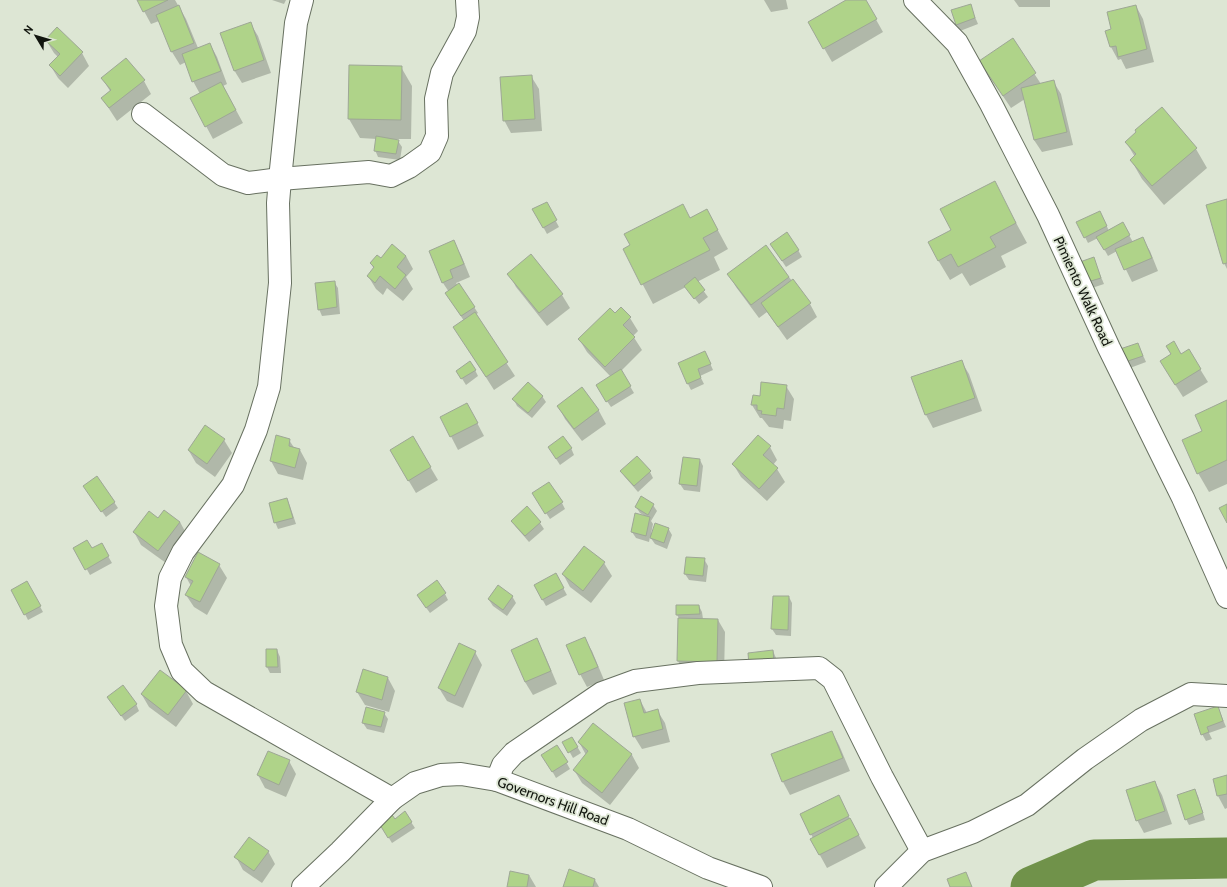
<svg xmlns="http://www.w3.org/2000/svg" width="1227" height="887" font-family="Cabin,sans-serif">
<rect width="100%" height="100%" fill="#dde6d4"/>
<g fill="#0003">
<path d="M138,0H175L186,19L198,48L210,44L217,57L227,84L223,86L243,123L213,139L206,126L200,94L193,81L186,62L180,65L172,52L159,21L151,24Z"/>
<path d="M272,0H286L284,4Z"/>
<path d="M764,0H786L788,9L771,12Z"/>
<path d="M848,0H865L883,32L832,62L809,22Z"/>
<path d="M1014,0H1050V7H1019Z"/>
<path d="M970,5L978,24L960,31L956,24Z"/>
<path d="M1136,6L1143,19L1154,62L1126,69L1121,59L1118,60L1111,47L1107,31L1112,30Z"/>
<path d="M250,23L258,36L271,73L242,83L234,70Z"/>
<path d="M46,40L82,53L89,66L68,88L58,78L50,65L58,57L54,53Z"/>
<path d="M1012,40L1041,84L1053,81L1061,94L1073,145L1042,152L1034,140L1025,99L1011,108L988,74Z"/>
<path d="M350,66L401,67L412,86L411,139H391L398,141L402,147L400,160L378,157L375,150L377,139L360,138L349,119Z"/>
<path d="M531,76L539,89L542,131L511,133L504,120Z"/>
<path d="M102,78L144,81L151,94L117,121L102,98L110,91Z"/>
<path d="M1126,142L1196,149L1207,168L1164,205L1142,179L1131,160L1135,157Z"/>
<path d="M994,182L1027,243L1001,256L1006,267L970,286L962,273L950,280L938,260L952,230Z"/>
<path d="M1227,200V269L1224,263Z"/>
<path d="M546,203L559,227L547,234L534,210Z"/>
<path d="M707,210L728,249L714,257L720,270L697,282L708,297L699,304L686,287L653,304L624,249Z"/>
<path d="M1103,218L1109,231L1122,223L1133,242L1142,238L1150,251L1158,271L1132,282L1117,251L1108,256L1098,238L1088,243L1085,237Z"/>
<path d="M453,242L461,255L470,277L456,283L458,286L474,307L478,313L475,315L515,376L494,390L454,327L464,321L450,299L449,292L443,283L430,252Z"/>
<path d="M775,250H798L802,257L786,267Z"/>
<path d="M406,256L413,269L406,277L413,289L403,301L387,288L383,295L376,289L368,276L374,269L371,264L381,260Z"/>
<path d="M531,256L562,295L570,308L547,326L516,287L509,274Z"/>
<path d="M1093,258L1104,284L1089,289Z"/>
<path d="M729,274L789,277L810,304L817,317L787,340L767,312L759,318L736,287Z"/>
<path d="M334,282L338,288L340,314L322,316L319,309Z"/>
<path d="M621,308L630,318L638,331L633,336L642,350L621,371L634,393L611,407L600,391L611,377L587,352L579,339L615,314Z"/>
<path d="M1138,344L1146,362L1130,368L1122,350Z"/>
<path d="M705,352L713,370L700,376L704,384L691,390L688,384Z"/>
<path d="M1172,355H1181L1200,369L1208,382L1183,397L1169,375Z"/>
<path d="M961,361L969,374L982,411L933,428L926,415L913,378Z"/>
<path d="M475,370L478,376L466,385L461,377Z"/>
<path d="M786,386L794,399L791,421L784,420L783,429L769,427L762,418H760L752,405L761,397Z"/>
<path d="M581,388L599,411L606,424L582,441L565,419L558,406Z"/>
<path d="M542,396L546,402L532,418L517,406L514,400Z"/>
<path d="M1227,401V484L1209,492L1198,473L1203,431Z"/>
<path d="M441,417H474L484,436L458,450Z"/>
<path d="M206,427L224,440L232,453L215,477L196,463L189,451Z"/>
<path d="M413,438L438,480L416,493L391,451Z"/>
<path d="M289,440L295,449L300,450L307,463L303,480L278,474L271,461Z"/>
<path d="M770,447L777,460L773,465L777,469L785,482L767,501L741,477L733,464Z"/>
<path d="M571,448L574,455L560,465L553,454Z"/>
<path d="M700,460L703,466L700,492L684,490L680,484Z"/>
<path d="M621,471L650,472L653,478L638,492L625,477Z"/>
<path d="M88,492L114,502L118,508L106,517Z"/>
<path d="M287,499L290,506L296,524L278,529L275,522Z"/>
<path d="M537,499L562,503L565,509L550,519Z"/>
<path d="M653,505L657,511L651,521L653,524L651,534L668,528L672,535L667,549L655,544L650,537L649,542L636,538L632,532L645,516L640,513L636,507Z"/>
<path d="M159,519L180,522L187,535L166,563L141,545L134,532Z"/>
<path d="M512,521L540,523L544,529L529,542L516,527Z"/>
<path d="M101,544L112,563L90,575L75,548L91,549Z"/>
<path d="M687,558L704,559L708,566L706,582L689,580L685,574Z"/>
<path d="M604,563L612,576L591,603L570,587L563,574Z"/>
<path d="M219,565L227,578L207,615L194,607L186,595L191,586L186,577Z"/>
<path d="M556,575L567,595L546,606L535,586Z"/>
<path d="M27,582L43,612L28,620L25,614Z"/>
<path d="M445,594L448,600L430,613L422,602Z"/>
<path d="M512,596L516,603L507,616L493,606L489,600Z"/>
<path d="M774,597H789L792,603L791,636L776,635L772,629Z"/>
<path d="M699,606L702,612L703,619L718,620L725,632L724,675L685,674L678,661L679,618L677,615Z"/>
<path d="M584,638L592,651L604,680L587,687L580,674Z"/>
<path d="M536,640L544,653L557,684L533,695L525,682Z"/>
<path d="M277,650L280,657L281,673H270L267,667Z"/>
<path d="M773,651L776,658L777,668L753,671Z"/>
<path d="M475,652L482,665L463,708L447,701L439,688Z"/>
<path d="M388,678L395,691L389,712L365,705L357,692Z"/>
<path d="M186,691L193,704L176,727L149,707L142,695Z"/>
<path d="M108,697L136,704L139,711L125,721Z"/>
<path d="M640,700L647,713L657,710L665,723L670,742L642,749L634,736Z"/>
<path d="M1218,707L1226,727L1209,733L1212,739L1206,741L1202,734Z"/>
<path d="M384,713L388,719L384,733L367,729L363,723Z"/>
<path d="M593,724L632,755L639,768L610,805L582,783L574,770L586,755L579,742Z"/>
<path d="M832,732L839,745L850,771L790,795L783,782Z"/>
<path d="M572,738L581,753L573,758L564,742Z"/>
<path d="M557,746L570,769L556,778L543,755Z"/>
<path d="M289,761L296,774L286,797L265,788L258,775Z"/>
<path d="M1227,776V808L1225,809L1218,796Z"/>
<path d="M1155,782L1162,795L1172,824L1144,833L1137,820Z"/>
<path d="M1194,790L1198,796L1205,820L1189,825L1186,819Z"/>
<path d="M838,797L866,848L827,868L811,839L813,838L801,815Z"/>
<path d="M394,820L411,822L415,828L392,843L382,827Z"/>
<path d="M268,851L275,864L262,883L243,870L236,857Z"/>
<path d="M529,875L536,887H508Z"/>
<path d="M595,880L599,887H564Z"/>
</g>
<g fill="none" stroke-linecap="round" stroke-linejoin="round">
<path stroke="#70924a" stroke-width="41" d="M1031,887L1094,860L1227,858"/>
</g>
<g fill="#afd389" stroke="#9ea796">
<path d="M137,0H168L143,12Z"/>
<path d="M846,0H866L877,19L823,49L808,22Z"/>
<path d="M971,4L975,18L956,25L951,10Z"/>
<path d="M179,5L194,43L171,52L156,15Z"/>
<path d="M1136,5L1147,49L1118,57L1116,46L1110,47L1105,31L1111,29L1107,12Z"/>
<path d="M251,22L264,60L234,71L220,33Z"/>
<path d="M57,27L83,52L60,76L49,65L60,54L45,40Z"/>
<path d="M1013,38L1036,73L1003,96L979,61Z"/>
<path d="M210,43L221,71L192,82L182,54Z"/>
<path d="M126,58L145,80L109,108L101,98L111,90L101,78Z"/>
<path d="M349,65L402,66L401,120L348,119Z"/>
<path d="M532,75L535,119L503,121L500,77Z"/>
<path d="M1054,80L1067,132L1034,140L1021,88Z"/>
<path d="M221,82L236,110L205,127L190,98Z"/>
<path d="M1162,107L1197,148L1152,186L1130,160L1136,154L1125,142L1136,132L1135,130Z"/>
<path d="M376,136L399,140L396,154L374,151Z"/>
<path d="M995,181L1016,223L990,237L996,247L958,267L951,254L938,261L928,242L951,230L940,209Z"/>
<path d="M1227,199V263L1223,264L1206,205Z"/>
<path d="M547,202L557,220L543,228L532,209Z"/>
<path d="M683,204L690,218L707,209L718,230L703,238L710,250L641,285L623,249L630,245L624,234Z"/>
<path d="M1100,211L1107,226L1084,238L1076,222Z"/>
<path d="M1123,222L1130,235L1104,250L1096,237Z"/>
<path d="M787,232L799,250L782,261L770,244Z"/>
<path d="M1143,237L1152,258L1124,270L1115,249Z"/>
<path d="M454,240L464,264L450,270L453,278L442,283L429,251Z"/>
<path d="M392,244L406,256L397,267L406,275L395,289L380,276L375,283L367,276L374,267L370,263L377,255L381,258Z"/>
<path d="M766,245L789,277L751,305L727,274Z"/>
<path d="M531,254L563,294L539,313L507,274Z"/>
<path d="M1094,257L1101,278L1084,283L1077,263Z"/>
<path d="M695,277L705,290L694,299L684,286Z"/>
<path d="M793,279L811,303L778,327L761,303Z"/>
<path d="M335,281L337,307L318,310L315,283Z"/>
<path d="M459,283L475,307L461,316L445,293Z"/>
<path d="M621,307L631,317L623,325L635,337L605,367L578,339L610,308L615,313Z"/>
<path d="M475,312L508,362L486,377L453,327Z"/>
<path d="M1174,341L1181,354L1189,349L1201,369L1175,385L1160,361L1171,354L1166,346Z"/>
<path d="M1138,343L1143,356L1125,362L1120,349Z"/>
<path d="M705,351L711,364L698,369L701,378L687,384L678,363Z"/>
<path d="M962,360L975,398L925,415L911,377Z"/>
<path d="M470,361L476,370L461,379L456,371Z"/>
<path d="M621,369L631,386L606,402L596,385Z"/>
<path d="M528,382L543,396L528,413L512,399Z"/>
<path d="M761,382L787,385L784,409L777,408L776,416L761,414L762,411L757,410V405H751L753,395L760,396Z"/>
<path d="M582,387L599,410L574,429L557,406Z"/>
<path d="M1227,400V460L1197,474L1182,440L1202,431L1195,415Z"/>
<path d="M467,403L478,423L450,437L440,417Z"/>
<path d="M205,425L225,439L207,464L188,450Z"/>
<path d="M276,435L290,439L289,446L300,449L295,468L270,461Z"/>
<path d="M758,435L771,446L763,455L778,468L759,489L732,464Z"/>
<path d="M413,436L431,467L408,481L390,450Z"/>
<path d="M563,436L572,448L556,459L548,447Z"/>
<path d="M637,456L651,471L634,486L620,471Z"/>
<path d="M683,457L700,459L697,486L679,484Z"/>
<path d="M97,476L115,502L101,512L83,486Z"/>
<path d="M549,482L563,502L545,514L532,493Z"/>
<path d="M641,496L654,504L648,515L635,507Z"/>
<path d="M287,498L293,518L274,523L269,503Z"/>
<path d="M1227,504V523L1219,508Z"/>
<path d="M527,506L541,522L525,536L511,521Z"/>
<path d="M164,510L180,522L158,551L133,532L149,511L158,518Z"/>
<path d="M635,513L650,517L646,536L631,532Z"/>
<path d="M655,523L669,528L664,543L650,538Z"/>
<path d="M87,540L92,548L102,543L109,556L85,570L73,548Z"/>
<path d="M584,546L605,562L583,591L562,574Z"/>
<path d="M198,552L220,564L200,602L185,595L193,581L185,577Z"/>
<path d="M686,557L705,558L703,576L684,574Z"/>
<path d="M556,573L564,588L542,600L534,585Z"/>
<path d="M437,580L446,593L426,608L417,595Z"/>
<path d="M27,581L41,606L24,615L11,590Z"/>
<path d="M498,585L513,596L503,610L488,599Z"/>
<path d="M773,596H789L788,630L771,629Z"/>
<path d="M676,605H699L700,614L676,615Z"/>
<path d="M678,618L718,619L717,662L677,661Z"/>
<path d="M585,637L598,667L579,675L566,645Z"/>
<path d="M537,638L551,671L525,682L511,650Z"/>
<path d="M459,643L476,651L455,696L438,688Z"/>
<path d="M266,649H277L278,667H266Z"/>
<path d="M773,650L774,662L749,665L748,653Z"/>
<path d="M363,669L388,677L382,700L356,692Z"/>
<path d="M160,670L187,690L168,715L141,694Z"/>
<path d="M123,685L137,704L121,716L107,697Z"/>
<path d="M640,699L644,713L658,709L663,729L633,737L624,703Z"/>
<path d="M1218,706L1223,721L1207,727L1209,732L1201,735L1194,714Z"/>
<path d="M366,707L385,712L381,727L362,723Z"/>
<path d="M593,723L632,754L602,793L573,770L588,751L578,742Z"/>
<path d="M832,731L843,758L782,782L771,754Z"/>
<path d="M572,737L578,747L568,753L562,742Z"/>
<path d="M557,745L568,762L552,772L541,755Z"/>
<path d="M268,751L290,760L279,785L257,775Z"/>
<path d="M1227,775V794L1217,796L1213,779Z"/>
<path d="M1155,781L1165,811L1136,821L1126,790Z"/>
<path d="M1195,789L1203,813L1185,820L1177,795Z"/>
<path d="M839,795L849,816L810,835L800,814Z"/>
<path d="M405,811L412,822L388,838L377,820L390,812L395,819Z"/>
<path d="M850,818L859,835L819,855L810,839Z"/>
<path d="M249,837L269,851L254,871L234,857Z"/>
<path d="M569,869L595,879L593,887H563Z"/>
<path d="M510,871L529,875L527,887H507Z"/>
<path d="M966,872L972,887H950L947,879Z"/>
</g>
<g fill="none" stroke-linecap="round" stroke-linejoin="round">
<g stroke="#687161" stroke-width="24">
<g id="minor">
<path d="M302,0L296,23L280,179L278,203L280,283L269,387L256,430L233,485L183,552L170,578L166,606L171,645L182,671L204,692L392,799"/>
<path d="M915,0L957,43L991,104L1048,215L1109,348L1183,498L1227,597"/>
<path d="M143,114L223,175L248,183L280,179L369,172L391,176L409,167L430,152L437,136L436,99L442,73L465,31L468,17L467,0"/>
<path d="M497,780L503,765L514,753L602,693L635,681L698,673L819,668L833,679L882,777L922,851"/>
<path d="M886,887L922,851L973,832L1027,805L1085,759L1141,720L1191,694L1227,696"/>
</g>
</g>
<g stroke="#687161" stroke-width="24">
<path id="tertiary" d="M303,887L340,852L392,799L415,783L441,775L461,774L497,780L628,829L708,868L761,887"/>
</g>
<use href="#minor" stroke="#fff" stroke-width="22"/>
<use href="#tertiary" stroke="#fff" stroke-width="22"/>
</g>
<g text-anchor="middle" stroke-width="3.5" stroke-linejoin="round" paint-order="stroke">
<g font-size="14" fill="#11150e" stroke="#dde6d4">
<text transform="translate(1083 291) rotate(65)" y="5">Pimiento Walk Road</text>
<text transform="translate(553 801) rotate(20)" y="5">Governors Hill Road</text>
</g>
</g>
<g transform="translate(36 36) rotate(308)" stroke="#dde6d4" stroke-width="3" paint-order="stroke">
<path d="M0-3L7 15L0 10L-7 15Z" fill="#11150e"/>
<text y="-6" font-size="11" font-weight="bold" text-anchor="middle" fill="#11150e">N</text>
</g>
</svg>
